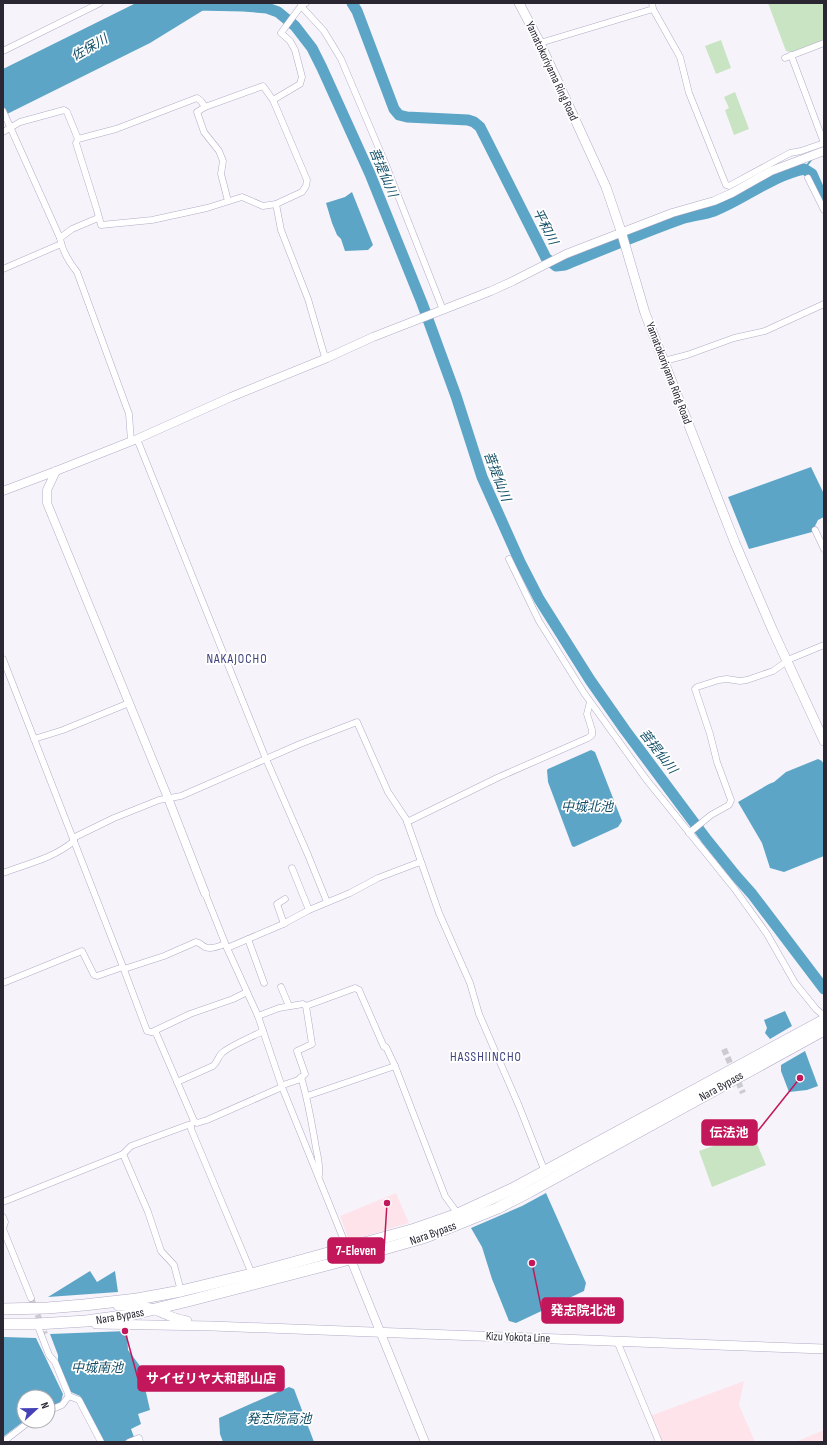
<svg xmlns="http://www.w3.org/2000/svg" width="827" height="1445" font-family="'Sofia Sans Condensed','Noto Sans JP',sans-serif">
<rect width="100%" height="100%" fill="#f6f4fa"/>
<g fill="#fee4ea">
<path d="M396,1193L409,1223L349,1241L340,1216Z"/>
<path d="M744,1381L739,1405L755,1442H661L650,1416Z"/>
<path d="M824,1430V1442H795Z"/>
</g>
<g fill="#c9e4c3">
<path d="M768,3H824V40L791,52L786,51Z"/>
<path d="M721,40L731,68L716,74L705,46Z"/>
<path d="M735,92L749,129L734,135L725,110L729,108L724,97Z"/>
<path d="M752,1132L766,1165L712,1187L699,1151Z"/>
</g>
<g fill="#5da5c7">
<path d="M136,3H215L150,43L3,116V69Z"/>
<path d="M352,192L373,245L368,250L345,251L341,239L337,235L332,223L326,203L345,197Z"/>
<path d="M811,467L824,494V517L818,520L812,532L749,549L728,497Z"/>
<path d="M591,750L595,752L622,821L618,827L574,847L572,846L548,782L547,770L548,769Z"/>
<path d="M818,759L822,761L824,765V856L784,872L770,868L762,843L738,802L769,784L774,782L786,772Z"/>
<path d="M785,1011L792,1026L770,1039L765,1033L767,1028L764,1020Z"/>
<path d="M805,1051L818,1086L807,1090L789,1092L781,1071V1065Z"/>
<path d="M546,1193L586,1283L584,1291L516,1323L509,1321L492,1279L482,1247L471,1228L522,1206Z"/>
<path d="M90,1271L97,1282L115,1271L118,1292L48,1297Z"/>
<path d="M127,1331L128,1350L140,1366L150,1410L138,1414L141,1424L131,1429L134,1437L123,1442H103L80,1396L71,1392L58,1362V1355L50,1334Z"/>
<path d="M4,1337L36,1338L63,1394L61,1402L48,1408V1397H24V1421L3,1437V1338Z"/>
<path d="M289,1387L294,1389L314,1442H223L220,1434L219,1418Z"/>
</g>
<g fill="none" stroke-linecap="round" stroke-linejoin="round">
<path stroke="#5da5c7" stroke-width="2" d="M804,169L812,159"/>
<g stroke="#5da5c7" stroke-width="11">
<path d="M352,3L357,11L394,109L399,115L407,117L468,120L474,122L480,127L546,258L556,266L565,265C604,249 642,233 681,219C692,215 703,215 714,211C745,199 771,176 804,169L812,174L824,201"/>
<path d="M195,5L243,6L267,8L278,12L295,26L312,48L322,68L370,174L422,303L456,396L482,477L520,562L539,599L590,680L625,730L707,840L736,876L752,894L824,989"/>
</g>
<g stroke="#cdcbd2" stroke-width="6" stroke-dasharray="6 3" stroke-linecap="butt">
<path d="M724,1049L743,1093"/>
<path d="M31,1298L45,1334"/>
</g>
<g stroke="#b2abc8" stroke-width="7">
<g id="minor">
<path d="M652,3L653,9L680,57L689,93L726,185L729,186L790,153L801,151L824,143"/>
<path d="M301,6L324,31L341,59L386,165L443,310"/>
<path d="M540,43L653,9"/>
<path d="M3,51L100,3"/>
<path d="M791,55L824,143"/>
<path d="M785,58L824,43"/>
<path d="M263,86L273,100L307,180L306,186L302,192L276,204L263,206L242,197L207,208L152,220L101,225L97,210L76,143L78,139L116,129L197,98L201,101L205,107Z"/>
<path d="M273,100L300,84L302,77L295,50L290,41L281,33L301,6L306,3"/>
<path d="M205,107L197,112L204,132L219,151L223,161L221,174L228,201"/>
<path d="M3,111L60,238C62,251 69,262 77,272L129,414L131,441"/>
<path d="M3,132L20,122L64,110L67,112L78,139"/>
<path d="M808,178L824,210"/>
<path d="M276,204L281,230L308,299L324,354L327,358"/>
<path d="M60,238L72,229L98,218"/>
<path d="M3,269L61,244"/>
<path d="M664,361L687,355L734,338L765,331L824,304"/>
<path d="M137,439L266,759L308,855L327,902"/>
<path d="M815,530L824,549"/>
<path d="M509,559L539,621L584,693L646,779L734,888L767,934L795,983L816,1009L824,1016"/>
<path d="M3,659L123,967L147,1031L156,1033L194,1121L191,1125V1129L252,1274"/>
<path d="M34,739L63,730L129,703"/>
<path d="M407,822L499,777L588,738L592,735V730L587,714L590,702"/>
<path d="M689,833L711,815L729,805L731,800L717,762L710,734L695,689L697,687L719,680L727,679L740,681L747,680L773,671L790,659L824,645"/>
<path d="M73,838L114,818L159,800L181,796L300,744L357,722L388,792L406,819L439,913L470,983L479,1014L519,1106L545,1172"/>
<path d="M292,868L309,910"/>
<path d="M3,873C29,863 52,859 74,841"/>
<path d="M205,893L227,948L258,1016L282,1087L347,1248"/>
<path d="M284,924L277,904L285,899"/>
<path d="M248,939L264,983"/>
<path d="M227,948L281,925L309,910L350,893L378,878L420,862"/>
<path d="M124,969L164,956L196,942C201,943 201,945 205,947C210,950 220,946 225,944"/>
<path d="M3,983L82,951L94,975L97,976L123,967"/>
<path d="M281,987L289,1006"/>
<path d="M258,1016L279,1008L303,1004L306,1006L355,988L359,990L384,1047H386L395,1066L445,1196L458,1214"/>
<path d="M152,1032L190,1014L233,999L247,992"/>
<path d="M301,1077C308,1100 312,1124 316,1148C318,1157 320,1165 319,1175"/>
<path d="M177,1082L213,1066C218,1062 218,1056 222,1053C231,1045 252,1037 263,1031"/>
<path d="M283,1085L298,1080L305,1074L297,1051L312,1044L306,1006"/>
<path d="M307,1096L395,1066"/>
<path d="M194,1121L197,1123L207,1120L282,1087"/>
<path d="M123,1154L148,1212L161,1251L174,1265L181,1291"/>
<path d="M3,1202L123,1154L131,1146L188,1125H191"/>
<path d="M3,1217L5,1222L3,1229L31,1298"/>
<path d="M37,1324L49,1355L55,1362L69,1396L79,1400L101,1442"/>
<path d="M617,1341L659,1442"/>
<path d="M48,1411L62,1405L69,1396"/>
<path d="M3,1442L30,1421"/>
<path d="M129,1442L139,1438L140,1442"/>
</g>
</g>
<g stroke="#b2abc8" stroke-width="9">
<g id="tertiary">
<path d="M56,471L47,490V503L168,798L205,893"/>
<path d="M3,491L56,471L137,439L231,397L327,358L373,337L491,291L513,281L566,254L672,213L714,201L732,193L771,171L824,151"/>
<path d="M349,1255L425,1442"/>
</g>
</g>
<g stroke="#b2abc8" stroke-width="10">
<g id="secondary">
<path d="M519,3L540,43L606,187L621,231L645,313L735,543L773,631L824,741"/>
<path d="M118,1306C130,1305 142,1305 153,1309C165,1314 174,1319 187,1321"/>
<path d="M96,1324L212,1326L824,1349"/>
</g>
</g>
<g stroke="#b2abc8" stroke-width="12">
<g id="trunk">
<path d="M3,1309L47,1308L84,1305L137,1299L181,1291L252,1274L415,1229L458,1214L512,1189L824,1020"/>
<path d="M3,1324H37L86,1321L130,1315L188,1301L342,1261L426,1237L498,1208L529,1192L824,1030"/>
</g>
</g>
<use href="#minor" stroke="#fff" stroke-width="6"/>
<use href="#tertiary" stroke="#fff" stroke-width="8"/>
<use href="#secondary" stroke="#fff" stroke-width="9"/>
<use href="#trunk" stroke="#fff" stroke-width="11"/>
</g>
<g text-anchor="middle" stroke-width="3.5" stroke-linejoin="round" paint-order="stroke">
<g font-size="12" fill="#2a2733" stroke="#fff">
<text transform="translate(552 71) rotate(65)" y="4">Yamatokoriyama Ring Road</text>
<text transform="translate(669 373) rotate(69)" y="4">Yamatokoriyama Ring Road</text>
<text transform="translate(721 1086) rotate(-29)" y="4">Nara Bypass</text>
<text transform="translate(433 1233) rotate(-20)" y="4">Nara Bypass</text>
<text transform="translate(120 1316) rotate(-10)" y="4">Nara Bypass</text>
<text transform="translate(518 1337) rotate(2)" y="4">Kizu Yokota Line</text>
</g>
<g font-size="13" font-style="italic" fill="#124e66" stroke="#fff">
<text transform="translate(89 47) rotate(-30)" y="5">佐保川</text>
<text transform="translate(384 172) rotate(67)" y="5">菩提仙川</text>
<text transform="translate(546 226) rotate(63)" y="5">平和川</text>
<text transform="translate(498 476) rotate(69)" y="5">菩提仙川</text>
<text transform="translate(659 751) rotate(52)" y="5">菩提仙川</text>
<text x="587" y="811">中城北池</text>
<text x="97" y="1372">中城南池</text>
<text x="279" y="1423">発志院高池</text>
</g>
<g font-size="13" letter-spacing="1" fill="#3d417e" stroke="#fff">
<text x="237" y="663">NAKAJOCHO</text>
<text x="486" y="1061">HASSHIINCHO</text>
</g>
</g>
<path fill="none" stroke="#c2185b" stroke-width="1.5" d="M800 1078L757 1132M387 1203L384 1251M532 1263L542 1311M125 1331L138 1379"/>
<g fill="#c2185b" stroke="#fff" stroke-width="1.5">
<circle cx="800" cy="1078" r="4"/>
<circle cx="387" cy="1203" r="4"/>
<circle cx="532" cy="1263" r="4"/>
<circle cx="125" cy="1331" r="4"/>
</g>
<g fill="#c2185b" stroke="#c2185b" stroke-width="1.5">
<rect x="702" y="1120" width="55" height="25" rx="4"/>
<rect x="328" y="1238" width="56" height="25" rx="4"/>
<rect x="542" y="1298" width="81" height="25" rx="4"/>
<rect x="138" y="1366" width="146" height="25" rx="4"/>
</g>
<g font-size="13" text-anchor="middle" font-weight="bold" fill="#fff">
<text x="729" y="1137">伝法池</text>
<text x="356" y="1255">7-Eleven</text>
<text x="583" y="1315">発志院北池</text>
<text x="211" y="1383">サイゼリヤ大和郡山店</text>
</g>
<rect width="827" height="1445" fill="none" stroke="#2a2733" stroke-width="8"/>
<g transform="translate(36 1409) rotate(68)"><circle r="19" fill="#ffffff" stroke="#aaa9ad"/>
<path d="M0-3L7 15L0 10L-7 15Z" fill="#4541b7"/>
<text y="-6" font-size="11" font-weight="bold" text-anchor="middle" fill="#2a2733">N</text>
</g>
</svg>
